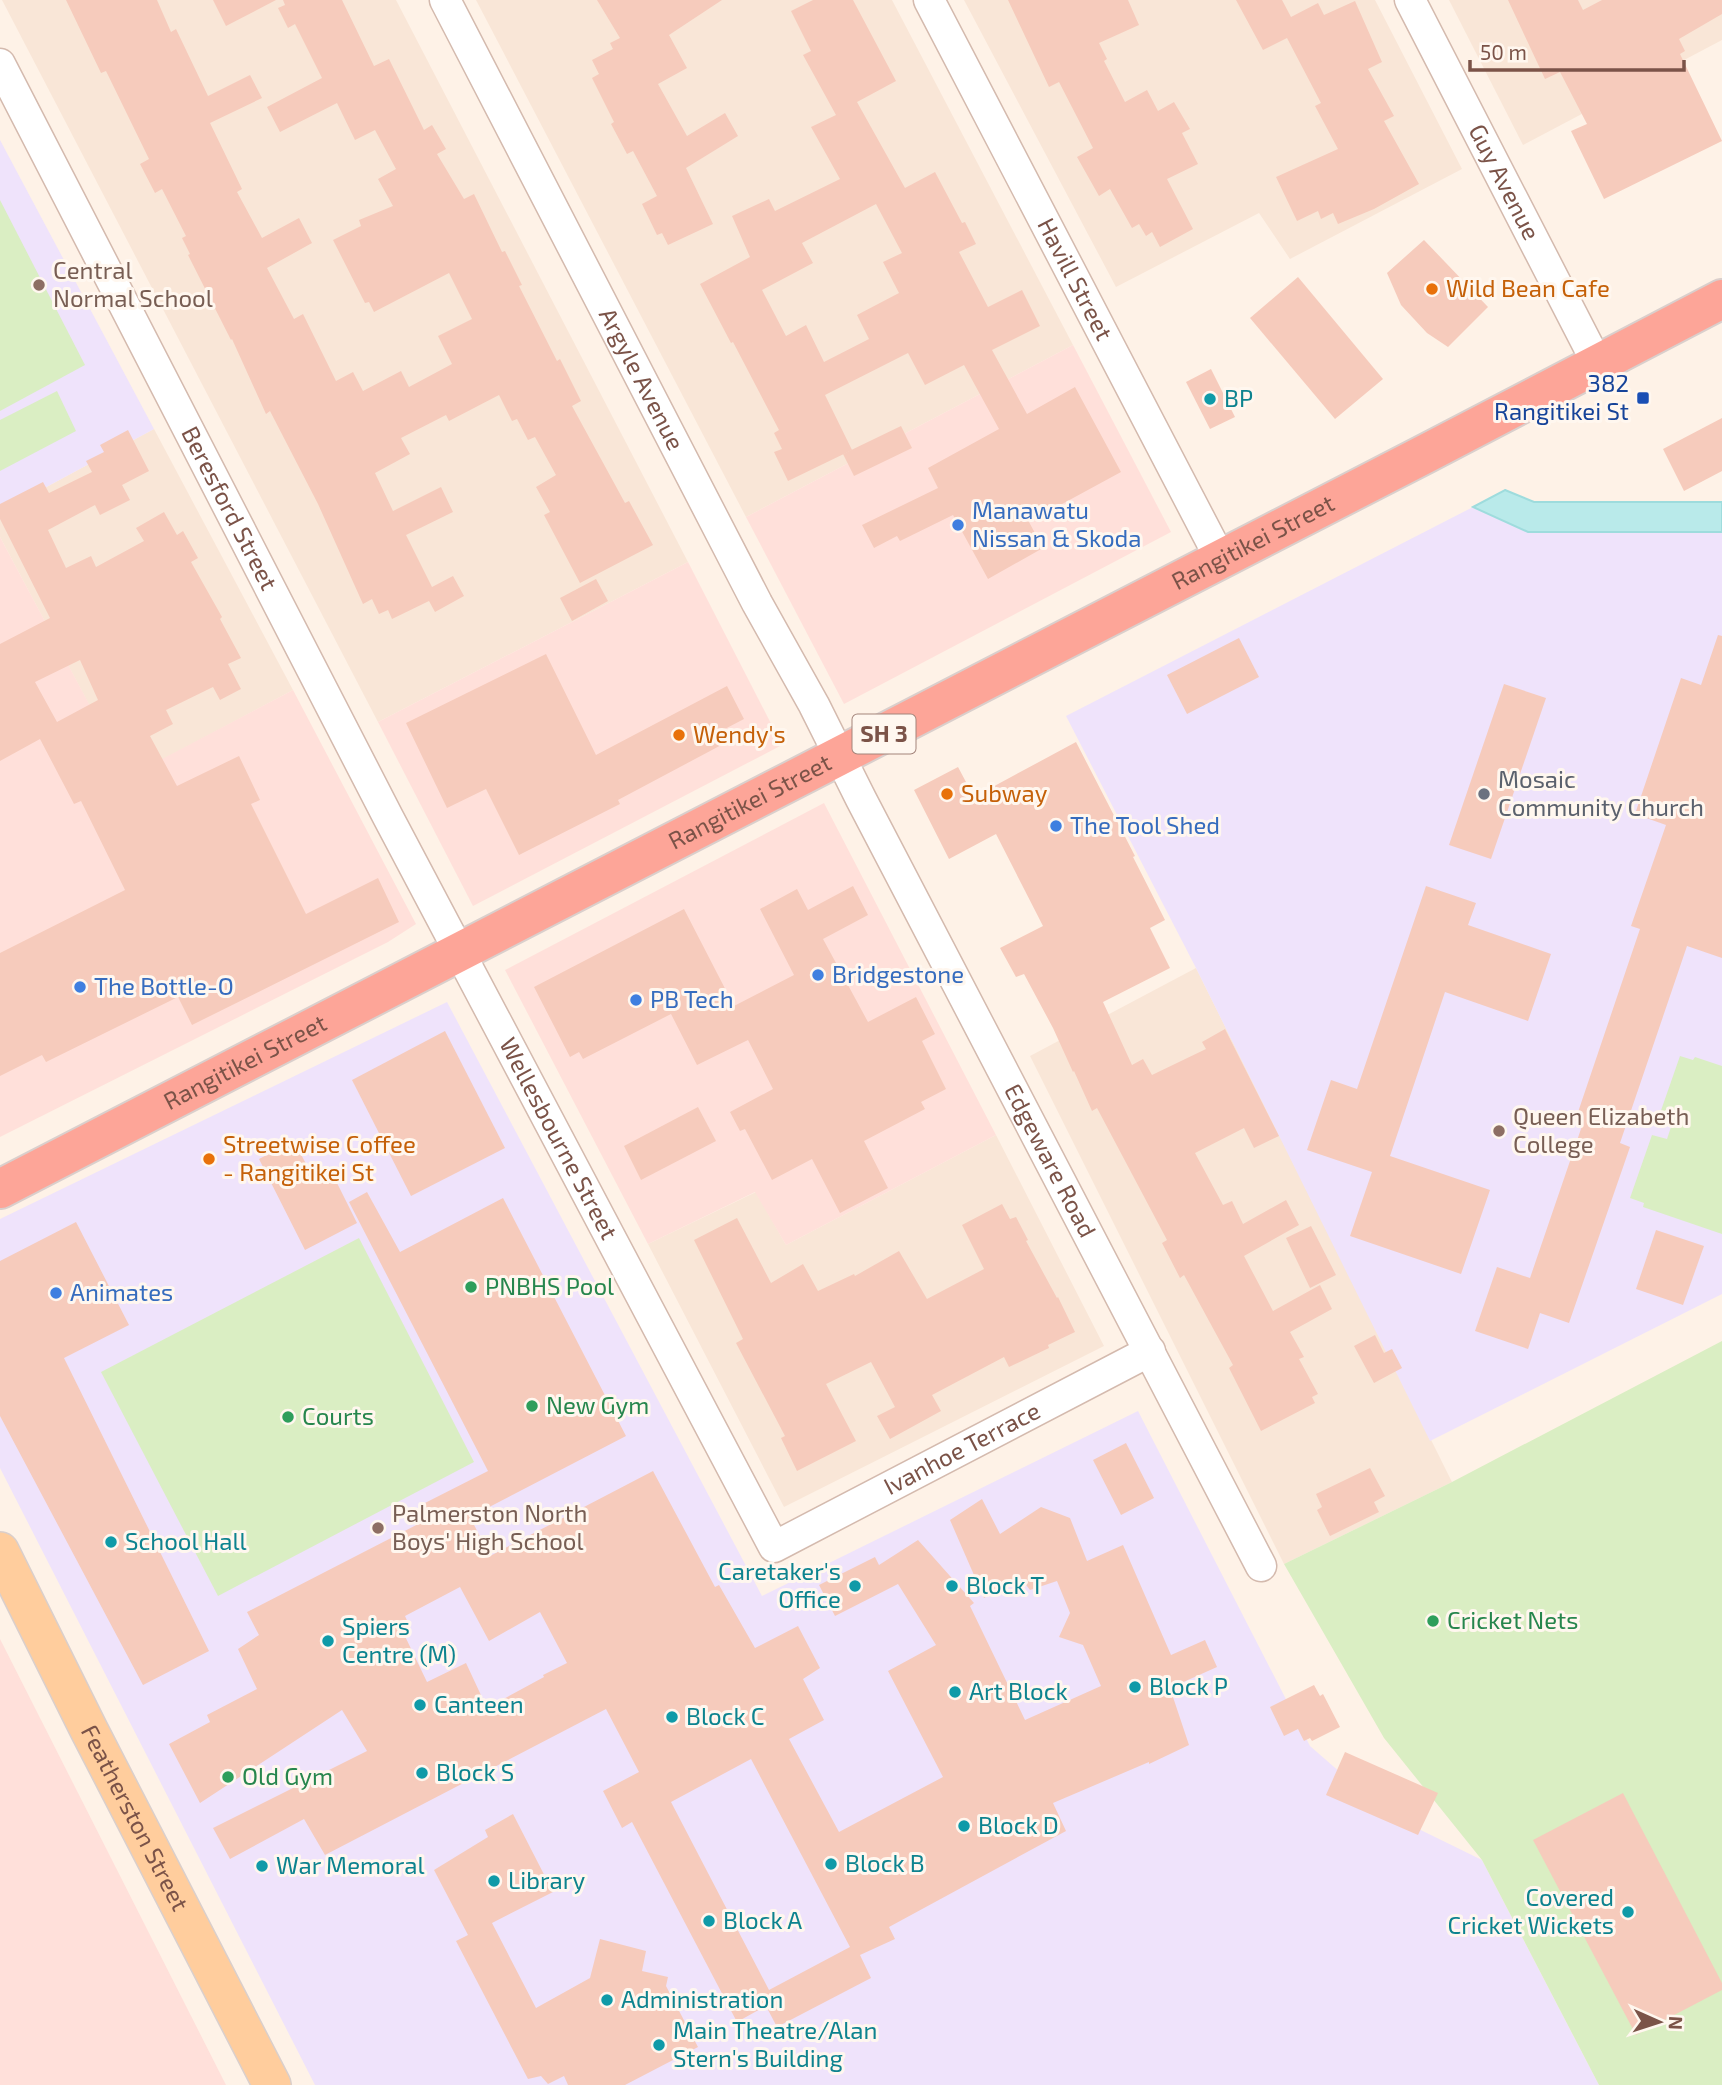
<svg xmlns="http://www.w3.org/2000/svg" width="1722" height="2085" font-family="'Exo 2',sans-serif">
<rect width="100%" height="100%" fill="#fef2e7"/>
<g fill="#f9e6d7">
<path d="M2,0H396L688,562L378,722Z"/>
<path d="M476,0H892L1073,345L746,517Z"/>
<path d="M964,0H1375L1462,169L1290,259L1259,213L1116,287Z"/>
<path d="M1449,0H1722V40L1523,145Z"/>
<path d="M154,429L293,690L128,778L0,537V512Z"/>
<path d="M1196,968L1452,1482L1284,1564L1030,1056Z"/>
<path d="M996,1135L1104,1346L784,1507L648,1244L756,1192L786,1245Z"/>
</g>
<g fill="#ffe0da">
<path d="M1073,345L1171,532L844,704L746,517Z"/>
<path d="M0,537L128,777L293,690L416,924L388,942L0,1137Z"/>
<path d="M688,562L782,745L473,906L378,722Z"/>
<path d="M824,803L996,1135L786,1245L755,1192L648,1244L505,970Z"/>
<path d="M0,1639L226,2085H0Z"/>
</g>
<g fill="#efe3fb">
<path d="M0,140L154,429L0,512Z"/>
<path d="M1473,507L1528,532H1722V1294L1430,1441L1196,968L1066,716Z"/>
<path d="M447,1002L762,1596L1138,1411L1310,1746L1388,1814L1482,1860L1599,2085H315L0,1468V1219Z"/>
</g>
<g fill="#daeec3">
<path d="M0,200L85,365L0,411Z"/>
<path d="M57,391L76,431L0,471V420Z"/>
<path d="M1680,1056L1693,1060L1695,1057L1722,1066V1234L1643,1207L1644,1203L1630,1198L1652,1135L1667,1139L1672,1124L1658,1119Z"/>
<path d="M359,1238L474,1462L218,1596L101,1372Z"/>
<path d="M1722,1341V2085H1599L1482,1860L1384,1738L1284,1564L1452,1482Z"/>
</g>
<path fill="#b9eaea" stroke="#9edcdd" stroke-width="2" d="M1505,490L1534,502H1722V532H1528L1473,507Z"/>
<g fill="#f6cbbc" fill-rule="evenodd">
<path d="M66,0H157L171,32L176,29L208,96L250,75L262,98L210,123L242,189L237,192L262,238L299,218L312,243L267,268L294,319L303,314L336,381L353,372L363,391L401,371L409,387L452,364L438,336L472,319L449,273L374,312L369,302L365,303L333,240L361,226L359,220L393,206L378,179L396,169L375,130L355,140L337,103L280,132L267,107L322,78L295,24L288,28L278,8L285,5L283,0H342L374,66L389,59L424,130L432,125L446,149L437,154L464,199L474,194L502,252L505,251L522,285L519,286L557,361L560,359L581,401L572,406L625,503L629,501L653,545L580,583L544,515L550,512L536,487L556,475L535,437L528,440L517,419L512,421L499,395L449,421L446,415L401,438L410,454L375,473L393,511L441,487L453,512L406,535L432,587L453,576L464,596L435,612L429,601L392,619L388,610L379,614L372,599L363,604L318,504L270,411L266,414L232,339L231,340L188,255L190,254L182,238L186,236L162,189L155,193L140,164L149,159L106,71L101,73Z"/>
<path d="M213,0H276L226,26Z"/>
<path d="M597,0H722L669,35L687,68L658,84L687,136L725,113L738,136L686,168L713,224L668,245L662,233L657,235L642,204L657,196L633,151L627,154L611,124L614,122L592,78L599,74L592,60L613,49L610,43L620,38Z"/>
<path d="M813,0H853L896,81L857,102L905,188L935,172L962,223L965,222L976,244L959,252L988,307L1022,290L1040,326L992,350L1027,414L1075,387L1121,472L1029,522L1043,548L988,579L953,515L900,541L897,536L874,548L862,525L938,488L928,468L999,429L964,365L925,385L908,353L825,395L852,450L788,481L774,452L782,449L774,433L779,430L733,342L731,343L700,284L750,257L732,216L769,199L775,211L840,179L811,127L836,115L803,55L811,51L791,11ZM876,204L902,253L883,262L899,293L857,315L869,339L824,362L806,325L786,336L762,290L813,263L802,243Z"/>
<path d="M1008,0H1128L1139,25L1099,43L1107,59L1104,61L1125,102L1147,90L1158,111L1174,102L1190,129L1182,133L1198,164L1167,179L1193,229L1160,247L1152,232L1146,236L1139,224L1132,228L1110,189L1099,196L1077,157L1093,148L1059,82L1049,87Z"/>
<path d="M1236,0H1282L1291,17L1318,3L1324,15L1355,1L1382,62L1368,69L1394,116L1384,121L1419,184L1374,209L1338,224L1333,213L1321,219L1318,211L1297,221L1276,177L1338,149L1315,106L1321,103L1287,38L1263,50Z"/>
<path d="M1508,0H1578L1583,10L1602,0H1722V14L1679,39L1685,51L1680,54L1722,141L1604,199L1571,131L1587,124L1560,72L1545,79Z"/>
<path d="M1424,240L1488,307L1448,347L1427,333L1401,305L1387,273Z"/>
<path d="M1298,277L1383,379L1335,419L1250,318Z"/>
<path d="M1211,369L1235,417L1210,429L1186,382Z"/>
<path d="M1722,418V471L1684,491L1663,449Z"/>
<path d="M901,426L912,448L854,476L843,454Z"/>
<path d="M128,430L149,471L122,485L130,500L100,515L95,505L48,530L66,568L91,556L96,567L144,541L136,528L164,512L177,535L183,531L198,558L191,562L222,617L220,619L241,658L228,664L241,689L220,700L213,687L166,710L173,724L150,736L177,786L239,756L260,800L251,804L306,914L378,878L399,922L192,1025L178,997L46,1062L42,1055L0,1076V953L125,890L81,801L74,804L40,739L0,761V644L50,618L0,519V504L43,482L49,493L92,472L86,461L104,452L100,445ZM80,660L98,700L57,722L35,682Z"/>
<path d="M596,579L608,601L572,621L560,598Z"/>
<path d="M1718,635L1722,636V958L1687,946L1620,1143L1630,1147L1569,1323L1540,1313L1528,1349L1475,1331L1497,1267L1530,1278L1583,1123L1575,1121L1640,929L1631,926L1666,825L1635,814L1681,678L1701,685Z"/>
<path d="M1239,638L1259,677L1187,714L1167,675Z"/>
<path d="M546,654L596,755L727,686L744,719L721,731L727,742L618,800L620,804L519,855L486,789L447,808L406,723Z"/>
<path d="M1504,684L1546,698L1491,859L1449,845Z"/>
<path d="M1076,742L1135,856L1133,857L1165,920L1150,928L1170,968L1103,1002L1132,1065L1143,1059L1152,1075L1206,1049L1202,1042L1225,1029L1279,1136L1254,1148L1244,1128L1195,1153L1223,1205L1232,1201L1243,1224L1286,1200L1299,1225L1244,1256L1273,1311L1320,1285L1332,1309L1290,1332L1304,1357L1299,1359L1318,1394L1312,1397L1315,1403L1261,1431L1229,1368L1233,1365L1184,1275L1180,1278L1162,1243L1167,1240L1097,1108L1092,1111L1074,1071L1073,1072L1053,1028L1024,974L1016,977L1000,948L1043,926L996,834L949,859L914,790L958,767L974,797Z"/>
<path d="M853,886L868,915L823,939L868,1022L916,997L935,1034L922,1041L946,1089L921,1102L925,1109L864,1141L888,1188L840,1213L812,1159L772,1180L745,1129L740,1131L730,1112L773,1089L748,1040L697,1065L671,1014L583,1059L579,1052L570,1057L534,987L684,909L734,1006L794,975L760,909L797,889L808,910Z"/>
<path d="M1426,886L1476,903L1468,925L1551,954L1528,1021L1445,992L1390,1156L1490,1190L1461,1274L1350,1236L1372,1172L1307,1150L1331,1080L1357,1089Z"/>
<path d="M445,1031L505,1148L411,1196L352,1080Z"/>
<path d="M698,1107L716,1141L641,1180L624,1146Z"/>
<path d="M294,1141L315,1181L332,1173L357,1223L305,1250L259,1159Z"/>
<path d="M367,1192L400,1252L503,1198L626,1436L470,1517L490,1556L653,1471L715,1587L719,1585L755,1648L798,1626L820,1668L803,1679L824,1720L789,1739L839,1832L943,1777L888,1671L936,1645L898,1584L835,1616L819,1585L875,1557L879,1565L918,1540L974,1603L970,1606L1025,1720L1101,1686L1083,1645L1059,1637L1070,1613L1057,1581L1030,1590L1020,1577L984,1598L950,1520L982,1499L1000,1534L1041,1507L1070,1518L1087,1561L1123,1545L1171,1655L1205,1640L1217,1667L1170,1688L1189,1745L1149,1764V1762L1053,1803L1066,1831L889,1927L895,1939L860,1955L871,1978L777,2027L766,2006L737,2022L632,1822L622,1828L603,1791L639,1772L606,1709L325,1855L304,1819L230,1859L213,1828L367,1751L342,1710L200,1803L169,1744L210,1722L207,1715L257,1689L238,1649L259,1635L247,1612L428,1519L421,1505L488,1471L349,1202ZM460,1587L489,1641L540,1612L567,1663L543,1675L544,1677L487,1708L466,1663L427,1682L402,1630L410,1627L405,1616ZM751,1759L850,1947L769,1990L671,1802Z"/>
<path d="M1002,1204L1010,1219L1016,1217L1028,1240L1026,1241L1057,1298L1058,1297L1075,1332L1048,1345L1049,1348L1009,1367L1004,1357L932,1395L941,1411L890,1439L877,1416L895,1407L871,1362L826,1384L856,1441L797,1471L781,1438L785,1436L736,1343L743,1339L694,1240L737,1218L771,1283L803,1264L818,1291L854,1274L855,1276L899,1251L927,1299L984,1269L962,1225Z"/>
<path d="M76,1222L129,1325L64,1358L209,1651L143,1685L0,1416V1261Z"/>
<path d="M1311,1226L1336,1275L1310,1288L1286,1238Z"/>
<path d="M1656,1230L1704,1246L1683,1305L1636,1289Z"/>
<path d="M1375,1335L1384,1353L1392,1349L1402,1368L1374,1383L1354,1346Z"/>
<path d="M1126,1443L1154,1498L1121,1515L1093,1460Z"/>
<path d="M1370,1468L1385,1496L1374,1502L1379,1512L1330,1536L1317,1510L1322,1507L1316,1494Z"/>
<path d="M1314,1685L1320,1696L1323,1694L1340,1727L1312,1741L1310,1738L1304,1741L1298,1729L1284,1736L1270,1707Z"/>
<path d="M1345,1752L1438,1793L1418,1835L1326,1795Z"/>
<path d="M1623,1793L1722,1983V1990L1636,2035L1533,1840Z"/>
<path d="M513,1814L553,1892L492,1923L536,2008L590,1978L600,1939L646,1951L642,1971L668,1977L666,1986L698,2047L625,2085H568L564,2076L548,2084L541,2076L528,2079L456,1941L468,1935L434,1870L488,1837L485,1830Z"/>
</g>
<g fill="none" stroke-linecap="round" stroke-linejoin="round">
<g stroke="#d4baae" stroke-width="33">
<g id="minor">
<path id="s1" d="M445,0L757,603L814,705L861,799L1261,1566"/>
<path id="s2" d="M929,0L1221,560"/>
<path id="s3" d="M1410,0L1597,363"/>
<path id="s4" d="M0,64L388,817L774,1547L1150,1351"/>
</g>
</g>
<g stroke="#dacfcc" stroke-width="40">
<g id="major">
<path id="s5" d="M0,1551L89,1730L272,2085"/>
</g>
</g>
<g stroke="#dacfcc" stroke-width="42">
<g id="highway">
<path id="s6" d="M0,1189L1427,453L1722,299"/>
</g>
</g>
<use href="#minor" stroke="#fff" stroke-width="30"/>
<use href="#major" stroke="#ffcd9d" stroke-width="37"/>
<use href="#highway" stroke="#fda598" stroke-width="38"/>
</g>
<g fill="#8d6e63" stroke="#fff7ef" stroke-width="2.5">
<circle cx="39" cy="285" r="7"/>
<circle cx="1499" cy="1131" r="7"/>
<circle cx="378" cy="1528" r="7"/>
</g>
<g fill="#e8710a" stroke="#fff7ef" stroke-width="2.5">
<circle cx="1432" cy="289" r="7"/>
<circle cx="679" cy="735" r="7"/>
<circle cx="947" cy="794" r="7"/>
<circle cx="209" cy="1159" r="7"/>
</g>
<rect fill="#1a4fb4" stroke="#fff7ef" stroke-width="2.5" x="1636" y="391" width="14" height="14" rx="3.5"/>
<g fill="#0f9aa8" stroke="#fff7ef" stroke-width="2.5">
<circle cx="1210" cy="399" r="7"/>
<circle cx="111" cy="1542" r="7"/>
<circle cx="855" cy="1586" r="7"/>
<circle cx="952" cy="1586" r="7"/>
<circle cx="328" cy="1641" r="7"/>
<circle cx="1135" cy="1687" r="7"/>
<circle cx="955" cy="1692" r="7"/>
<circle cx="420" cy="1705" r="7"/>
<circle cx="672" cy="1717" r="7"/>
<circle cx="422" cy="1773" r="7"/>
<circle cx="964" cy="1826" r="7"/>
<circle cx="831" cy="1864" r="7"/>
<circle cx="262" cy="1866" r="7"/>
<circle cx="494" cy="1881" r="7"/>
<circle cx="1628" cy="1912" r="7"/>
<circle cx="709" cy="1921" r="7"/>
<circle cx="607" cy="2000" r="7"/>
<circle cx="659" cy="2045" r="7"/>
</g>
<g fill="#3f7fe0" stroke="#fff7ef" stroke-width="2.5">
<circle cx="958" cy="525" r="7"/>
<circle cx="1056" cy="826" r="7"/>
<circle cx="818" cy="975" r="7"/>
<circle cx="80" cy="987" r="7"/>
<circle cx="636" cy="1000" r="7"/>
<circle cx="56" cy="1293" r="7"/>
</g>
<circle fill="#6b7280" stroke="#fff7ef" stroke-width="2.5" cx="1484" cy="794" r="7"/>
<g fill="#2e9e5b" stroke="#fff7ef" stroke-width="2.5">
<circle cx="471" cy="1287" r="7"/>
<circle cx="532" cy="1406" r="7"/>
<circle cx="288" cy="1417" r="7"/>
<circle cx="1433" cy="1621" r="7"/>
<circle cx="228" cy="1777" r="7"/>
</g>
<g text-anchor="middle" stroke-width="6" stroke-linejoin="round" paint-order="stroke">
<rect fill="#fff7ef" stroke="#a3847a" stroke-width="2" x="852.5" y="714.5" width="63" height="39" rx="5"/>
<g font-size="23" font-weight="bold" fill="#7b5348">
<text x="884" y="742">SH 3</text>
</g>
<g font-size="24" fill="#7b5348" stroke="#fff7ef">
<text dy="8" stroke="none"><textPath href="#s3" startOffset="205">Guy Avenue</textPath></text>
<text dy="8" stroke="none"><textPath href="#s2" startOffset="315">Havill Street</textPath></text>
<text dy="8" stroke="none"><textPath href="#s1" startOffset="427">Argyle Avenue</textPath></text>
<text dy="8" stroke="none"><textPath href="#s4" startOffset="500">Beresford Street</textPath></text>
<text dy="8" stroke="none"><textPath href="#s6" startOffset="1410">Rangitikei Street</textPath></text>
<text dy="8" stroke="none"><textPath href="#s6" startOffset="844">Rangitikei Street</textPath></text>
<text dy="8" stroke="none"><textPath href="#s6" startOffset="276">Rangitikei Street</textPath></text>
<text dy="8" stroke="none"><textPath href="#s4" startOffset="1211">Wellesbourne Street</textPath></text>
<text dy="8" stroke="none"><textPath href="#s1" startOffset="1309">Edgeware Road</textPath></text>
<text dy="8" stroke="none"><textPath href="#s4" startOffset="1885">Ivanhoe Terrace</textPath></text>
<text dy="8" stroke="none"><textPath href="#s5" startOffset="299">Featherston Street</textPath></text>
</g>
<g font-size="24" fill="#785e54" stroke="#fff7ef" text-anchor="start">
<text x="53" y="279">Central<tspan x="53" dy="28">Normal School</tspan></text>
<text x="1513" y="1125">Queen Elizabeth<tspan x="1513" dy="28">College</tspan></text>
<text x="392" y="1522">Palmerston North<tspan x="392" dy="28">Boys' High School</tspan></text>
</g>
<g font-size="24" fill="#c56008" stroke="#fff7ef" text-anchor="start">
<text x="1446" y="297">Wild Bean Cafe</text>
<text x="693" y="743">Wendy's</text>
<text x="961" y="802">Subway</text>
<text x="223" y="1153">Streetwise Coffee<tspan x="223" dy="28">- Rangitikei St</tspan></text>
</g>
<g font-size="24" fill="#164399" stroke="#fff7ef" text-anchor="end">
<text x="1629" y="392">382<tspan x="1629" dy="28">Rangitikei St</tspan></text>
</g>
<g font-size="24" fill="#0d838f" stroke="#fff7ef" text-anchor="start">
<text x="1224" y="407">BP</text>
<text x="125" y="1550">School Hall</text>
<text x="841" y="1580" text-anchor="end">Caretaker's<tspan x="841" dy="28">Office</tspan></text>
<text x="966" y="1594">Block T</text>
<text x="342" y="1635">Spiers<tspan x="342" dy="28">Centre (M)</tspan></text>
<text x="1149" y="1695">Block P</text>
<text x="969" y="1700">Art Block</text>
<text x="434" y="1713">Canteen</text>
<text x="686" y="1725">Block C</text>
<text x="436" y="1781">Block S</text>
<text x="978" y="1834">Block D</text>
<text x="845" y="1872">Block B</text>
<text x="276" y="1874">War Memoral</text>
<text x="508" y="1889">Library</text>
<text x="1614" y="1906" text-anchor="end">Covered<tspan x="1614" dy="28">Cricket Wickets</tspan></text>
<text x="723" y="1929">Block A</text>
<text x="621" y="2008">Administration</text>
<text x="673" y="2039">Main Theatre/Alan<tspan x="673" dy="28">Stern's Building</tspan></text>
</g>
<g font-size="24" fill="#366cbe" stroke="#fff7ef" text-anchor="start">
<text x="972" y="519">Manawatu<tspan x="972" dy="28">Nissan &amp; Skoda</tspan></text>
<text x="1070" y="834">The Tool Shed</text>
<text x="832" y="983">Bridgestone</text>
<text x="94" y="995">The Bottle-O</text>
<text x="650" y="1008">PB Tech</text>
<text x="70" y="1301">Animates</text>
</g>
<g font-size="24" fill="#5b616d" stroke="#fff7ef" text-anchor="start">
<text x="1498" y="788">Mosaic<tspan x="1498" dy="28">Community Church</tspan></text>
</g>
<g font-size="24" fill="#27864d" stroke="#fff7ef" text-anchor="start">
<text x="485" y="1295">PNBHS Pool</text>
<text x="546" y="1414">New Gym</text>
<text x="302" y="1425">Courts</text>
<text x="1447" y="1629">Cricket Nets</text>
<text x="242" y="1785">Old Gym</text>
</g>
</g>
<g transform="translate(1659 2022) rotate(93)" stroke="#fff7ef" stroke-width="5" paint-order="stroke">
<path d="M0-5L12 26L0 18L-12 26Z" fill="#7b5348"/>
<text y="-10" font-size="19" font-weight="bold" text-anchor="middle" fill="#7b5348">N</text>
</g>
<path d="M1470 60v10h214v-10" fill="none" stroke="#7b5348" stroke-width="3.5"/>
<text x="1480" y="60" font-size="21" fill="#7b5348" stroke="#fff7ef" stroke-width="5" paint-order="stroke">50 m</text>
</svg>
